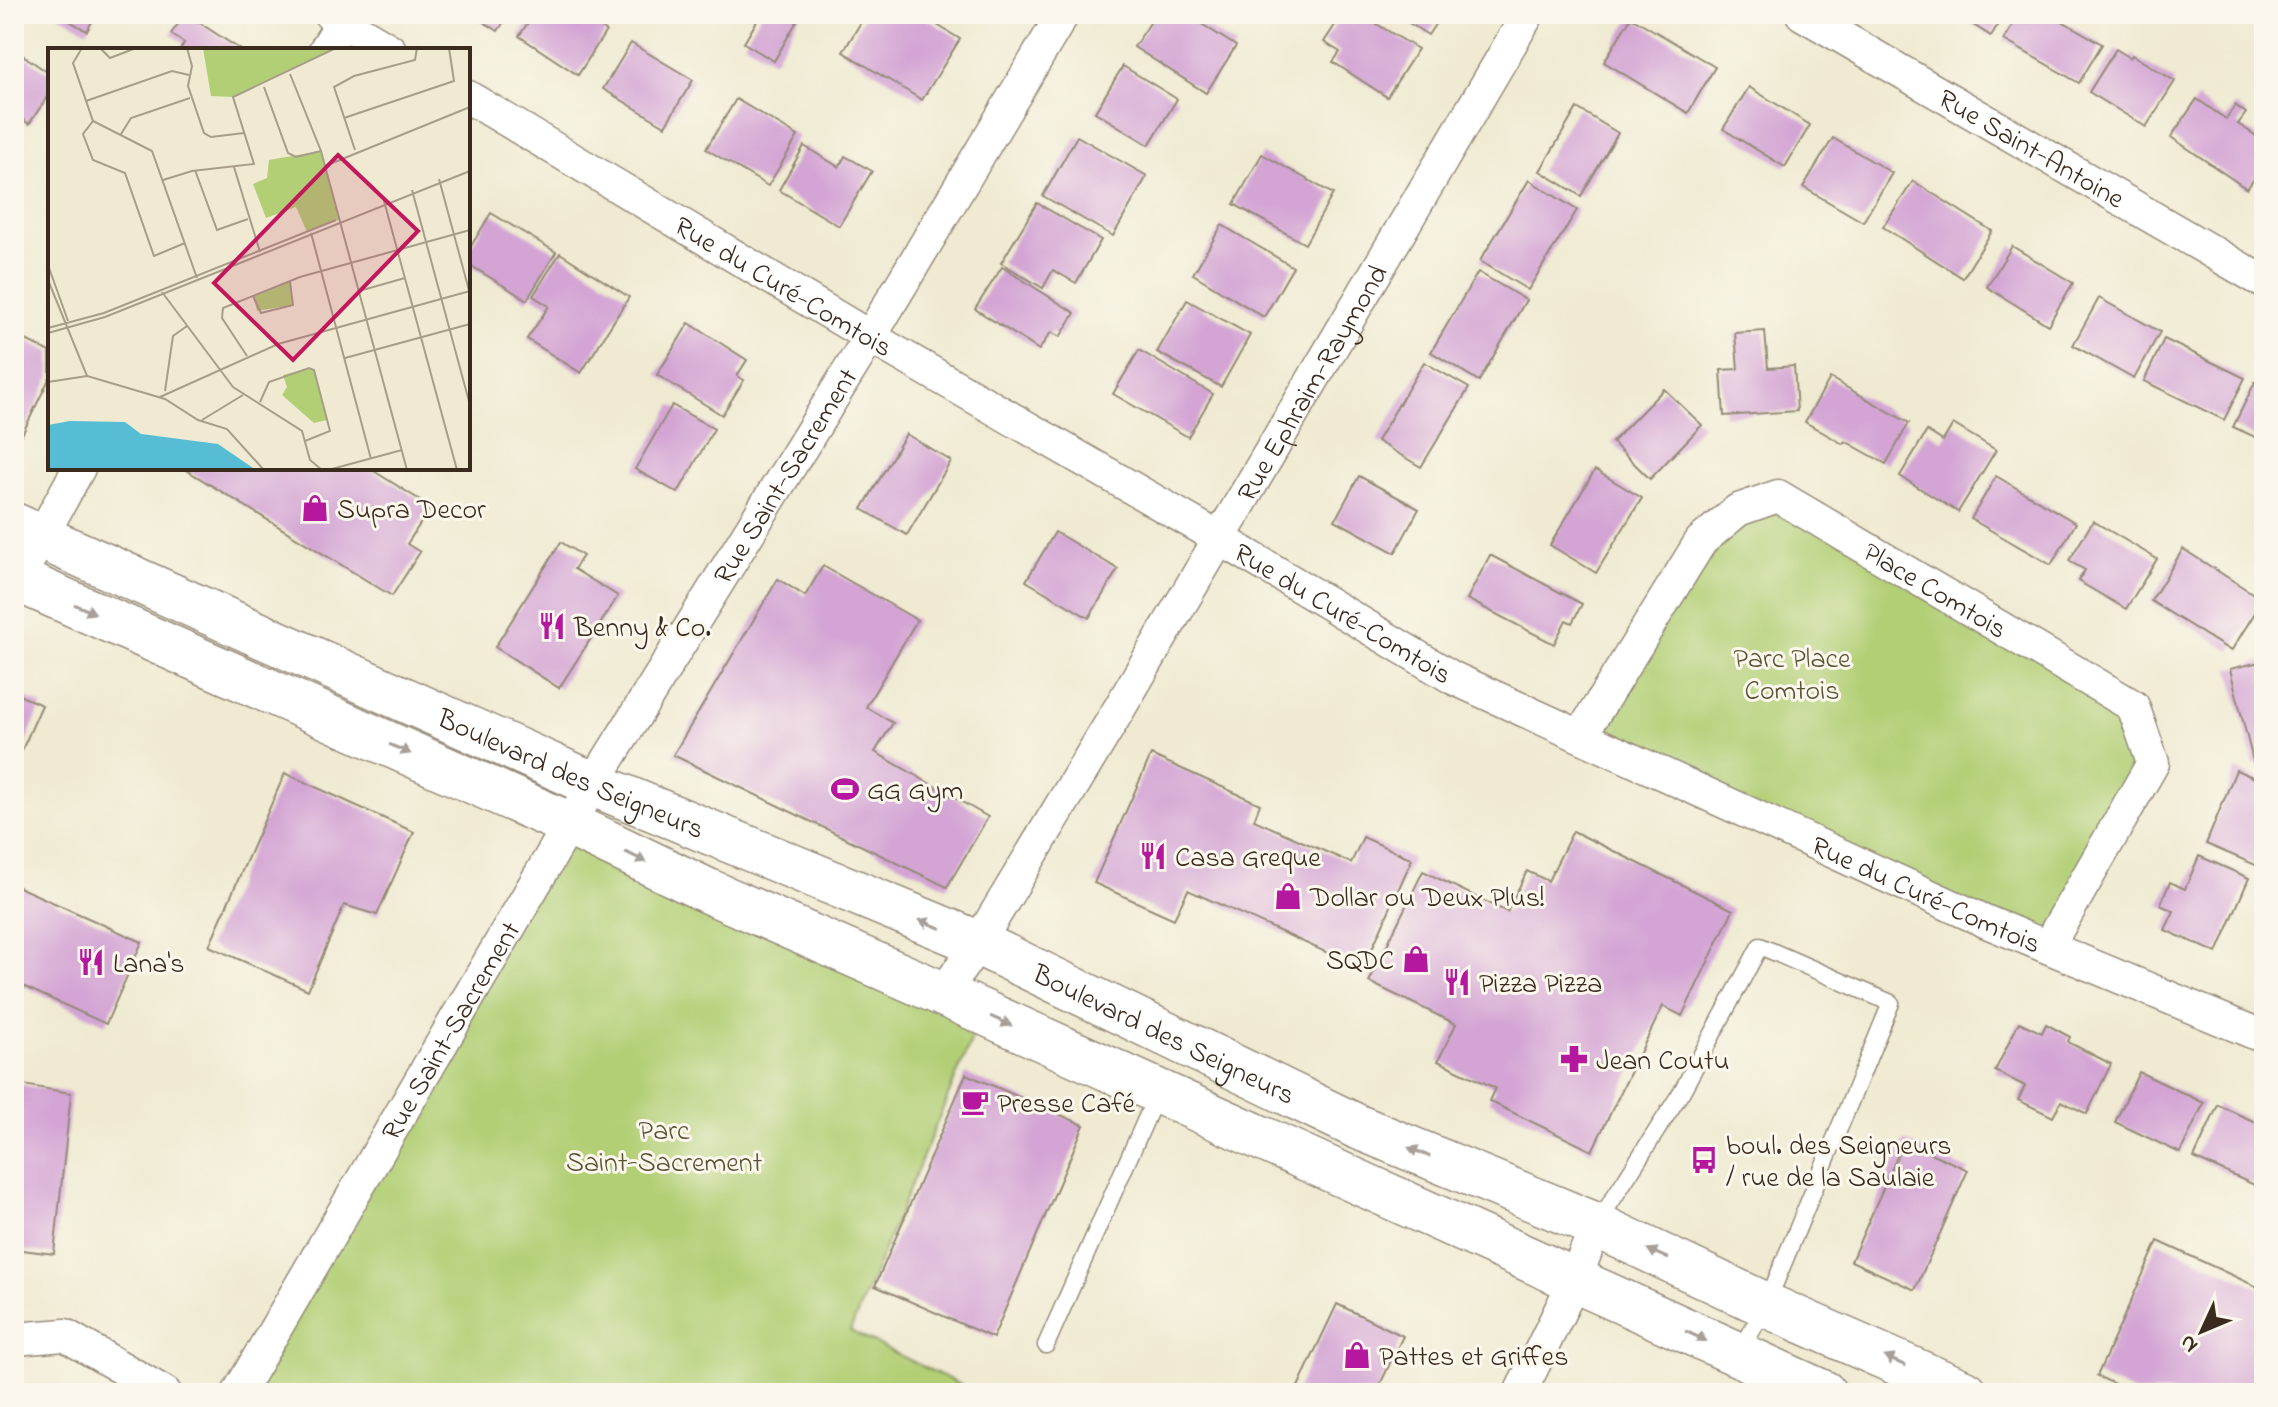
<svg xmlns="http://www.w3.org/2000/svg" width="2278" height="1407" font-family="'Indie Flower',sans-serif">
<rect width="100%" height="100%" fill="#fbf7ec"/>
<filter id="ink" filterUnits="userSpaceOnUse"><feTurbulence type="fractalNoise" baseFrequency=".0125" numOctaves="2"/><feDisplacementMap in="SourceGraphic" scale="16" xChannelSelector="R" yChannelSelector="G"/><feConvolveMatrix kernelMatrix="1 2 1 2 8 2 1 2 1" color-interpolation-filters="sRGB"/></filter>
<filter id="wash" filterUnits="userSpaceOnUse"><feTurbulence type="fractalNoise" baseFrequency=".006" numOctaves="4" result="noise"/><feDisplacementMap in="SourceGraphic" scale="32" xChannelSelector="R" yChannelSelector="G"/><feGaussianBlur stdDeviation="1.8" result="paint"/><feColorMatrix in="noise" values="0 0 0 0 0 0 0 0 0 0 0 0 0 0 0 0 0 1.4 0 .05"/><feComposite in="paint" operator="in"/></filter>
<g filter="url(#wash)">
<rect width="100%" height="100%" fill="#efead1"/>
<g fill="#b2cf76" stroke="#767c4a" stroke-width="2">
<path d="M1778,496L2133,706L2153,763L2048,946L1581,735L1701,541Z"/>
<path d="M569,824L983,1012L850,1331L977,1393H238Z"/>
</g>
<g id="blocks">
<g fill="#d3a4d4">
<path d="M58,14H96L87,31Z"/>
<path d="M185,14H186L241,50H180L184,43L171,34Z"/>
<path d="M471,14H509L498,31Z"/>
<path d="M534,14H595L591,21L606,31L578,75L519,36Z"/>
<path d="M761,14H801L774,61L744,43Z"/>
<path d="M866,14H919L960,39L922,100L843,52Z"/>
<path d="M1156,14H1186L1236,46L1206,93L1134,47Z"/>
<path d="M1360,14L1418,49L1387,97L1333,62L1340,52L1324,42L1341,16L1354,24Z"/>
<path d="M1395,14H1442L1428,35Z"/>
<path d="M1956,14H2004L1991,36Z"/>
<path d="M2019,14H2050L2102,44L2079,83L2004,40Z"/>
<path d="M1631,17L1715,67L1688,113L1604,62Z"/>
<path d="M631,43L693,80L665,126L603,89Z"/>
<path d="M14,49L50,74V93L29,124L14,113Z"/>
<path d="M2116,49L2130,58L2132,55L2175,81L2146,127L2089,92Z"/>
<path d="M1123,66L1177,99L1149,145L1095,112Z"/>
<path d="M1749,87L1810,125L1785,167L1723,129Z"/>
<path d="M736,99L798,136L768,186L706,149Z"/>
<path d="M2197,99L2226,119L2235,105L2246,113L2238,124L2264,141V164L2247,189L2171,137Z"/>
<path d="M1577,108L1618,133L1581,196L1540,171Z"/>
<path d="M1077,136L1147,176L1113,236L1043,196Z"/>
<path d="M1833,138L1892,173L1863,222L1803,187Z"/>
<path d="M804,146L839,167L845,156L872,171L839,226L779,190Z"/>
<path d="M1262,154L1333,194L1305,244L1234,204Z"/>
<path d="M1529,180L1577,210L1528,290L1480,261Z"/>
<path d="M1913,181L1992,231L1963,278L1883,227Z"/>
<path d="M1037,203L1101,240L1076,283L1053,270L1043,288L1001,263Z"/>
<path d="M491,213L556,252L527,300L468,264V251Z"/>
<path d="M1222,225L1293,267L1264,317L1193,274Z"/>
<path d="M2012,246L2073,283L2048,325L1987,287Z"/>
<path d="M560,253L629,297L581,373L527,339L549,306L533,296Z"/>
<path d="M1002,267L1075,313L1060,337L1051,332L1039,350L975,309Z"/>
<path d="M1478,272L1526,300L1479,381L1431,352Z"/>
<path d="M2099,298L2160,332L2134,379L2073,345Z"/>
<path d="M1187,300L1250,335L1221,387L1157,352Z"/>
<path d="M689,323L747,360L737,376L744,380L722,415L657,375Z"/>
<path d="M1765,331L1768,368L1794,366L1797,411L1724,416L1721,370L1738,369L1735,333Z"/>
<path d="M14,334L50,352V377L14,451Z"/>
<path d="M2164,339L2245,378L2224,420L2144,381Z"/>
<path d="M1139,350L1213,394L1188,437L1113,394Z"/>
<path d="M1424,362L1469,388L1421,467L1377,441Z"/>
<path d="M1830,378L1909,423L1886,464L1845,441L1843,444L1805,422Z"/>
<path d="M2255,382L2264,386V441L2233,427Z"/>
<path d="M1664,389L1702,425L1650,479L1612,442Z"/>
<path d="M672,405L714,429L678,493L635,469Z"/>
<path d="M1953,424L1996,450L1958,512L1900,476L1927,431L1943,441Z"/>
<path d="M906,434L951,461L907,535L862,509Z"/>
<path d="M183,468H369L431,507L407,544L420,552L392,596Z"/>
<path d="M1595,470L1642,498L1596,573L1550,545Z"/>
<path d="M1359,476L1419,509L1395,553L1335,520Z"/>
<path d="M1996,476L2076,523L2051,565L1971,519Z"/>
<path d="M2093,521L2157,559L2126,609L2078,581L2085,570L2069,561Z"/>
<path d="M1055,532L1118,569L1089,618L1026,581Z"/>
<path d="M561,542L583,556L574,569L618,596L559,688L495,647Z"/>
<path d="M2183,549L2263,600L2231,651L2151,601Z"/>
<path d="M1490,555L1582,604L1572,623L1566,620L1554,644L1467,599Z"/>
<path d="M823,566L917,620L866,707L893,723L875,752L988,817L947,887L673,755L778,579L805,596Z"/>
<path d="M2264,661V762L2254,765L2230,669Z"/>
<path d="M14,693L42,705L14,768Z"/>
<path d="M1151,755L1260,804L1254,820L1351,863L1363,837L1412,859L1363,969L1188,890L1174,919L1094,883Z"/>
<path d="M2236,770L2264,782V853L2258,866L2206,844Z"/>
<path d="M285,773L414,832L377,915L344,905L308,990L209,946Z"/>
<path d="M1573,831L1733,910L1682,1016L1663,1006L1592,1151L1489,1101L1495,1088L1438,1061L1456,1024L1369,982L1423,871L1507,912L1527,871L1548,881Z"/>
<path d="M2199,856L2249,878L2217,953L2165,930L2174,911L2160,905L2170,882L2185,889Z"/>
<path d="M14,885L142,942L106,1024L14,982Z"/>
<path d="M2019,1022L2042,1033L2046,1024L2070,1037L2068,1042L2111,1064L2087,1114L2061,1101L2053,1117L2018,1100L2025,1086L1995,1071Z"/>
<path d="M14,1052H18L17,1084L71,1093L54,1254L14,1249Z"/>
<path d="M2139,1072L2204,1103L2180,1153L2115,1122Z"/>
<path d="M966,1074L1084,1125L993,1338L875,1286Z"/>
<path d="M2218,1105L2264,1126V1182L2261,1188L2194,1158Z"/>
<path d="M1904,1141L1968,1170L1915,1290L1851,1261Z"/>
<path d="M2158,1241L2264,1290V1393H2134L2097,1376Z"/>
<path d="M1337,1304L1403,1336L1376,1393H1295Z"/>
</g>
</g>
</g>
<g filter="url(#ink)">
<use href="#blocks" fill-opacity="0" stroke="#958a78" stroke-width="2"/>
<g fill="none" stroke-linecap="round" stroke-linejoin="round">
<g stroke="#958a78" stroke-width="19">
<g id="lane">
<path d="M1597,1224L1682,1091L1760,946L1891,1003L1766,1305L1739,1354"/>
<path d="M1046,1345L1158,1092"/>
</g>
</g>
<g stroke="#958a78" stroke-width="35">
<g id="street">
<path d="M330,14L390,50"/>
<path id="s1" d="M1802,14L2264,282"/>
<path d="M325,50L347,14"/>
<path id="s2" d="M468,97L870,337L1219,538L1453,678L1987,922L2264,1037"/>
<path d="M18,579L79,468"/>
<path id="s3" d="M1581,735L1701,541L1738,510L1778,496L2133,706L2153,763L2048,946"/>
<path id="s4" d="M943,994L978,943L1112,721L1528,14"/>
<path d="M14,1339L65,1335L165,1393"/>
<path id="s5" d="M238,1393L593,784L870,337L1063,14"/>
<path d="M1520,1393L1575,1280L1596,1225"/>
</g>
</g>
<g stroke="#958a78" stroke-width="47">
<g id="secondary">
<path id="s6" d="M14,525L593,784L978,943L1358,1127L1596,1225L1766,1305L1966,1393"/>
<path d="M14,578L569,824L708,891L943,994L1824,1393"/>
</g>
</g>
<use href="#lane" stroke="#fff" stroke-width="16"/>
<use href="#street" stroke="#fff" stroke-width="32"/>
<use href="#secondary" stroke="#fff" stroke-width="44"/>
</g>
<defs><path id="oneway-solid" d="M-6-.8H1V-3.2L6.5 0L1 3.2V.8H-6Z" transform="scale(2)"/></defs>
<g fill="#a79f9a">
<use href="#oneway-solid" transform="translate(85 609) rotate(24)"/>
<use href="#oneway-solid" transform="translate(400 749) rotate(24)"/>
<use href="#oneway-solid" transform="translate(636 857) rotate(26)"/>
<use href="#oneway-solid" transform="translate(930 924) rotate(-158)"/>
<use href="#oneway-solid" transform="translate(1001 1021) rotate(24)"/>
<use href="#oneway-solid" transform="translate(1419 1152) rotate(-157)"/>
<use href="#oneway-solid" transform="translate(1658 1254) rotate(-155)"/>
<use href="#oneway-solid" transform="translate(1696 1336) rotate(25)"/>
<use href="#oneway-solid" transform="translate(1895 1361) rotate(-156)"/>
</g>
</g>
<defs>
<g id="shop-bare" transform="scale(2.16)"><path d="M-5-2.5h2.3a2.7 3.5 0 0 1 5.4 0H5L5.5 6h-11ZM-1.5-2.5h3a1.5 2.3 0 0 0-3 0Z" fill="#b5179e" stroke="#fbf7ec" stroke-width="2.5" paint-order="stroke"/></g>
<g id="restaurant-bare" transform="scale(2.16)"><path d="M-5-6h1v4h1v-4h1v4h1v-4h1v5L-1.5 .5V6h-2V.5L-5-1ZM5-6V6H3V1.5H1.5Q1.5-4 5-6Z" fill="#b5179e" stroke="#fbf7ec" stroke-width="2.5" paint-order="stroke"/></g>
<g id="stadium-bare" transform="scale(2.16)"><path d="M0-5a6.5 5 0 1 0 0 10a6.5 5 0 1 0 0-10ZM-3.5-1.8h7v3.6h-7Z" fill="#b5179e" stroke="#fbf7ec" stroke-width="2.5" paint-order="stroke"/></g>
<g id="pharmacy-bare" transform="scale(2.16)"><path d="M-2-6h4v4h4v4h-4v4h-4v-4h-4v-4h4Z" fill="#b5179e" stroke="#fbf7ec" stroke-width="2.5" paint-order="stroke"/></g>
<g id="cafe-bare" transform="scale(2.16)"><path d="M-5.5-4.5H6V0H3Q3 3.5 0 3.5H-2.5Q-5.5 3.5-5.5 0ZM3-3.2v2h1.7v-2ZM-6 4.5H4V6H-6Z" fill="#b5179e" stroke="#fbf7ec" stroke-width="2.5" paint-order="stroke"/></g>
<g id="bus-bare" transform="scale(2.16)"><path d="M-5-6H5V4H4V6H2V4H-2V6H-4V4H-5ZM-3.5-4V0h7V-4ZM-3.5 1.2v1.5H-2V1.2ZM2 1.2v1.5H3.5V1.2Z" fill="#b5179e" stroke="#fbf7ec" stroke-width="2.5" paint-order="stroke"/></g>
</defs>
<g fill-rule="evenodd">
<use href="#shop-bare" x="315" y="508"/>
<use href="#restaurant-bare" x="552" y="626"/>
<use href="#stadium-bare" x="845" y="789"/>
<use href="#restaurant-bare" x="1153" y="856"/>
<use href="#shop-bare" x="1288" y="896"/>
<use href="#shop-bare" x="1416" y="959"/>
<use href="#restaurant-bare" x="91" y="962"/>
<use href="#restaurant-bare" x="1457" y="982"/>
<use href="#pharmacy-bare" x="1574" y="1059"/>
<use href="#cafe-bare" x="975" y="1102"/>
<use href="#bus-bare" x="1704" y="1160"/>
<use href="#shop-bare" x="1357" y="1355"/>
</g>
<g text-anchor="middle" stroke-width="6" stroke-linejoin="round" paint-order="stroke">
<g font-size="28" fill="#3b2a1e" stroke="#fbf7ec">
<text dy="10" stroke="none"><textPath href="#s1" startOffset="266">Rue Saint-Antoine</textPath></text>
<text dy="10" stroke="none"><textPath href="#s2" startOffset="368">Rue du Curé-Comtois</textPath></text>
<text dy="10" stroke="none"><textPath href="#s4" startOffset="714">Rue Ephraim-Raymond</textPath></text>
<text dy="10" stroke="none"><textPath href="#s5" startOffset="1068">Rue Saint-Sacrement</textPath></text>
<text dy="10" stroke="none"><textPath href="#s3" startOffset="502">Place Comtois</textPath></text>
<text dy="10" stroke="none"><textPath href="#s2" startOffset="1016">Rue du Curé-Comtois</textPath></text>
<text dy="10" stroke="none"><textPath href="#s6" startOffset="610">Boulevard des Seigneurs</textPath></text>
<text dy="10" stroke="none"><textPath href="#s2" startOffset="1664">Rue du Curé-Comtois</textPath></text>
<text dy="10" stroke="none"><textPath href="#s5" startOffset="420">Rue Saint-Sacrement</textPath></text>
<text dy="10" stroke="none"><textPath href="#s6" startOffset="1258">Boulevard des Seigneurs</textPath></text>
</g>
<g font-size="28" fill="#3b2a1e" stroke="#fbf7ec" text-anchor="start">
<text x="337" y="518">Supra Decor</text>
<text x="574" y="636">Benny &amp; Co.</text>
<text x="867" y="799">GG Gym</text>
<text x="1175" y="866">Casa Greque</text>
<text x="1310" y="906">Dollar ou Deux Plus!</text>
<text x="1394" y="969" text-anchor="end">SQDC</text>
<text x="113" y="972">Lana's</text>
<text x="1479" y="992">Pizza Pizza</text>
<text x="1596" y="1069">Jean Coutu</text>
<text x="997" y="1112">Presse Café</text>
<text x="1726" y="1154">boul. des Seigneurs<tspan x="1726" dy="32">/ rue de la Saulaie</tspan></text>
<text x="1379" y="1365">Pattes et Griffes</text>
</g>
<g font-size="28" fill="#595334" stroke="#fbf7ec">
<text x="1792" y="667">Parc Place<tspan x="1792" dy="32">Comtois</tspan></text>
<text x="664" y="1139">Parc<tspan x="664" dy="32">Saint-Sacrement</tspan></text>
</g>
</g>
<g transform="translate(48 48)">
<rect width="422" height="422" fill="#efead1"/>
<path d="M155,0H288L185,49L163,48ZM273,103L292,171L259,184L248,159L218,170L205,136L219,130L221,112ZM242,233L245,257L209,263L205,248ZM261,320L266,322L279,372L266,375L234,347L239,339L235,327Z" fill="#b2cf76"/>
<path d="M22,373L77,374L93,386L170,396L208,422H0V377Z" fill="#57bdd5"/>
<path fill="none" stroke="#a79d89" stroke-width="2" d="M34,0L25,15L45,73L104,103L149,230M52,0L62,10L88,0M139,0L144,18L140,38L156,85L163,89L196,85M242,26L273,103L359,422M216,39L240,105L248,109L273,103M38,53L124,23L141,27M296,70L406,33L401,0M45,73L35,86L45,112L77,125L106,208L137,195M73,86L83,70L142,50M307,102L286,39L306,28L367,12L369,0M277,118L422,59M186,119L212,204M147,122L169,182L200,171M391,131L422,246M115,132L144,123L206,116L185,49L288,0M364,142L422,357M336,153L409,422M263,185L323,411M0,217L20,273M0,232L39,328L117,351L150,372L179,381L216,422M311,243L357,230M114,244L185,339L254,383L262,412L274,422M205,248L213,265L245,257L242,234M0,280L56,265L288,172M0,285L57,269L422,123M199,308L174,270L175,260L252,229L422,182M297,310L422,276M0,334L39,328M117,343L125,288L139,278M112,349L230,296L422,243M212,354L221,334L261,320L266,322L282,383L257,393M154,372L195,347M280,422L354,402"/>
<path fill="#c2185b" fill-opacity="0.15" stroke="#c2185b" stroke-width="4" d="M290,107L370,183L245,312L166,235Z"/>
<rect width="422" height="422" fill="none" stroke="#3b2a1e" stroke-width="4"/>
</g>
<rect width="2278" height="1407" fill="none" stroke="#fbf7ec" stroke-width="48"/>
<g transform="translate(2202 1331) rotate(226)" stroke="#fbf7ec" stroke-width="6" paint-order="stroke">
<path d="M0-6L14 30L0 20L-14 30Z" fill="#3b2a1e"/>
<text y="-12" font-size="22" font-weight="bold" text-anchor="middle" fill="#3b2a1e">N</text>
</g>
</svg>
